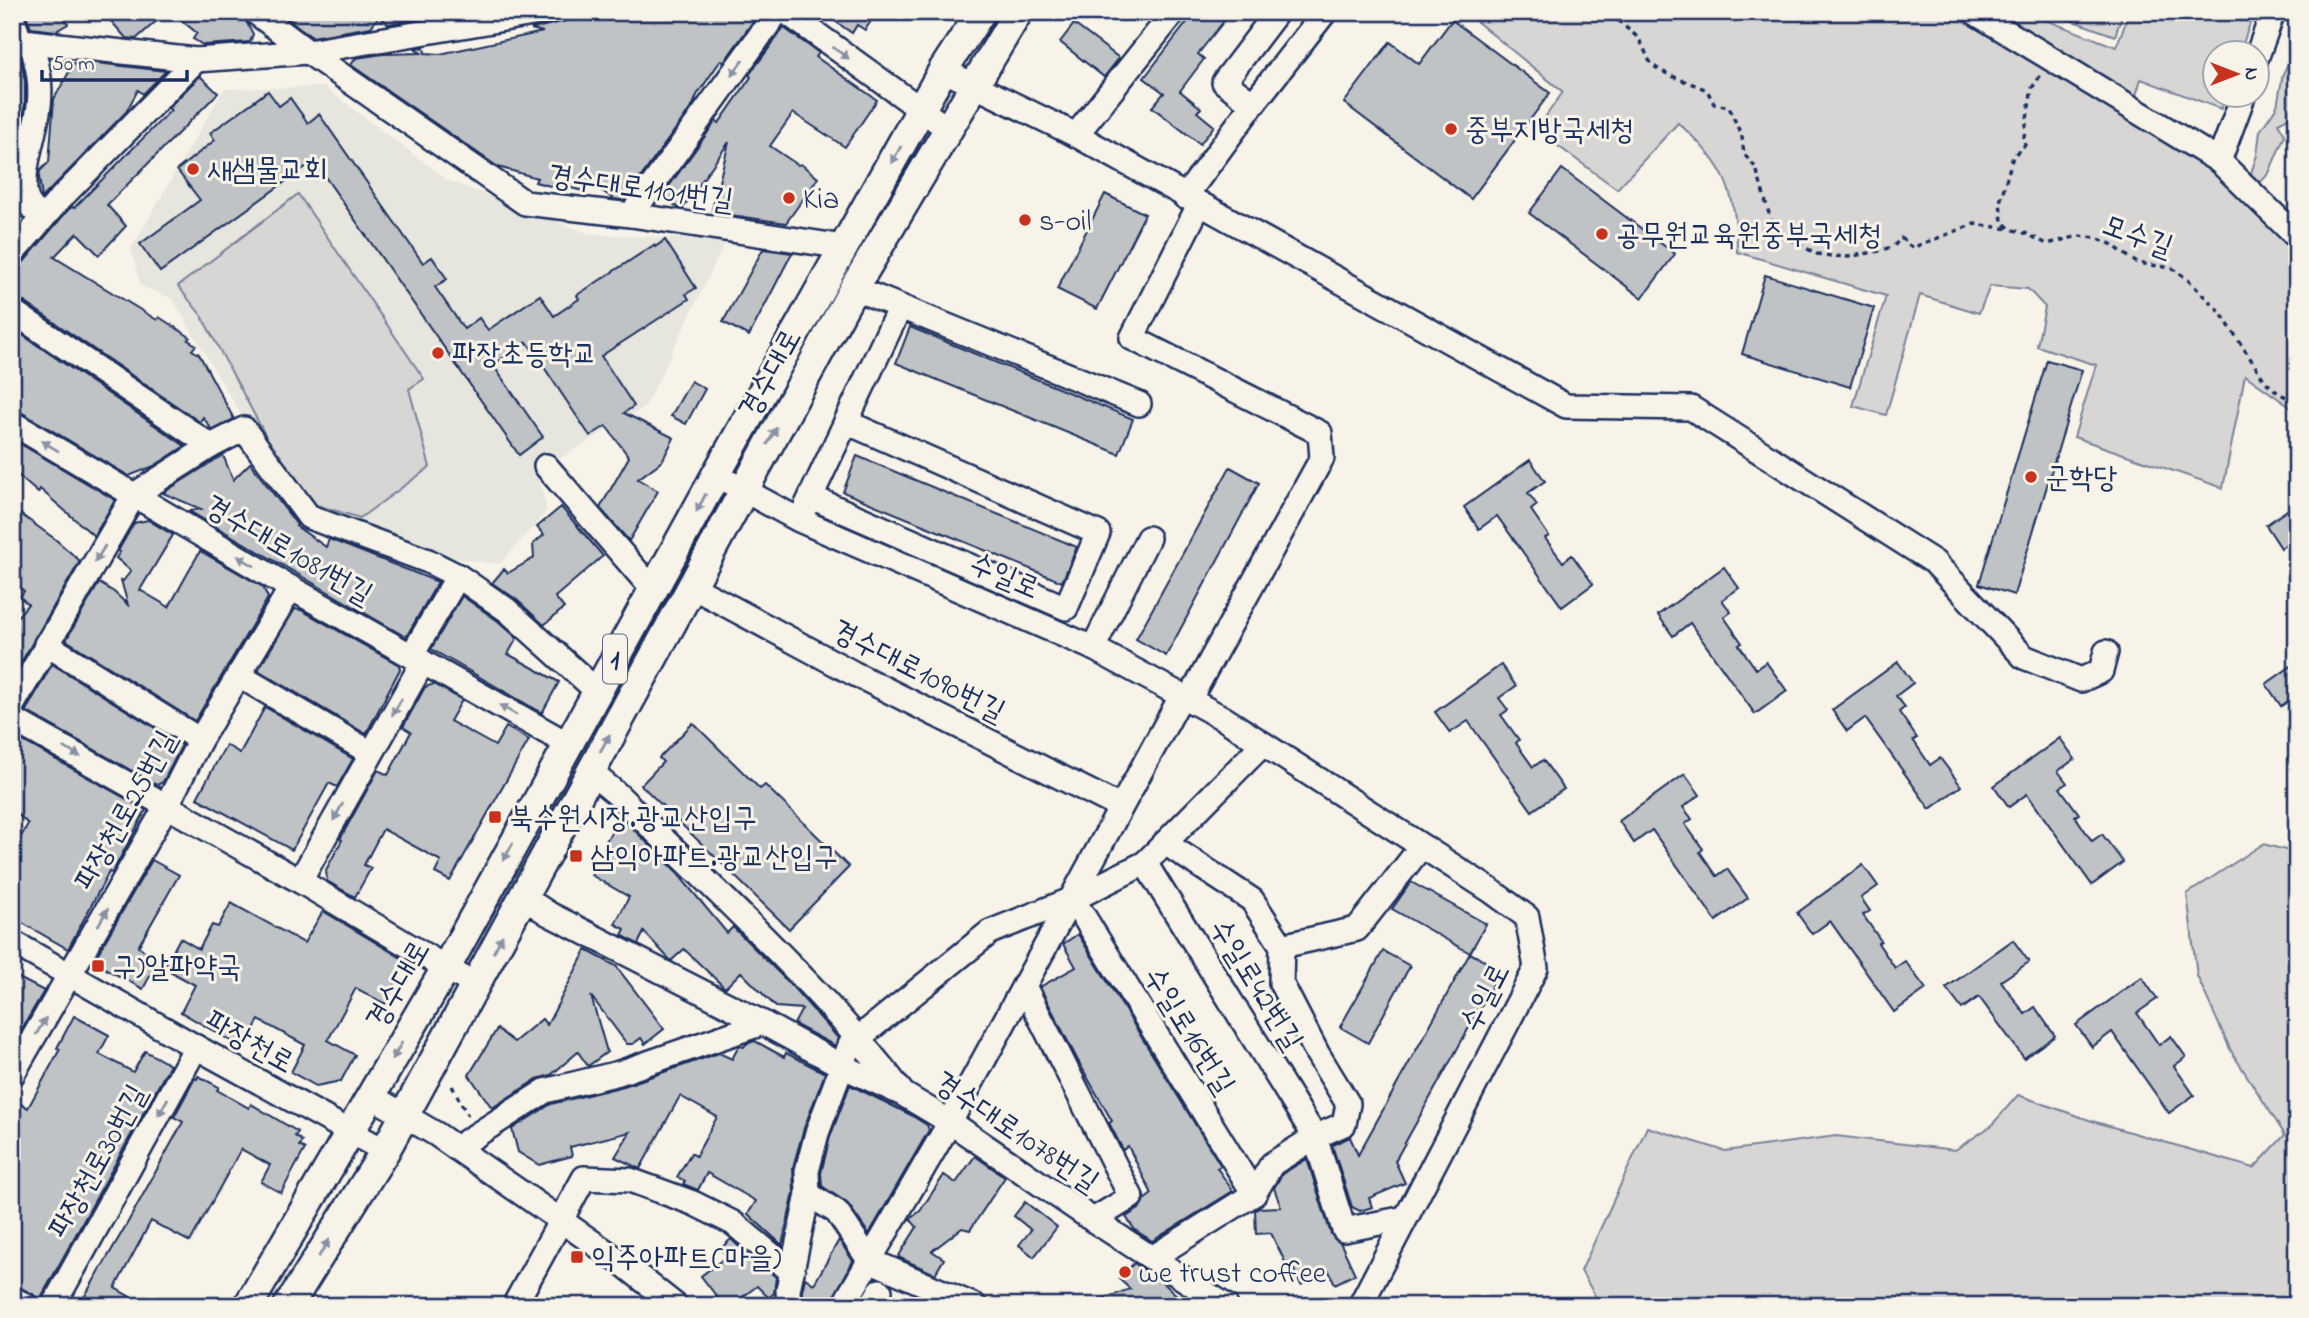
<svg xmlns="http://www.w3.org/2000/svg" width="2309" height="1318" font-family="'Indie Flower','Poor Story',sans-serif">
<rect width="100%" height="100%" fill="#f7f3e8"/>
<filter id="ink" filterUnits="userSpaceOnUse"><feTurbulence type="fractalNoise" baseFrequency=".0143" numOctaves="2"/><feDisplacementMap in="SourceGraphic" scale="14" xChannelSelector="R" yChannelSelector="G"/><feConvolveMatrix kernelMatrix="1 2 1 2 8 2 1 2 1" color-interpolation-filters="sRGB"/></filter>
<g filter="url(#ink)">
<path fill="#e6e5de" d="M324,87L449,181L590,234L726,241L645,407L537,472L547,511L500,564L429,555L312,512L248,427L173,299L141,286L131,249L224,89Z"/>
<g fill="#d7d6d4" stroke="#798299" stroke-width="2">
<path d="M1465,12H1950L2214,171L2297,254V412L2245,375L2223,488L2074,437L2096,365L2037,346L2045,307L2028,289L1990,286L1979,313L1920,295L1886,415L1853,406L1886,296L1737,252C1737,191 1724,163 1678,123L1617,189L1536,130L1563,92Z"/>
<path d="M1988,12H2025L2116,47L2130,12H2254L2240,52H2214V94L2226,95L2221,109L2141,79L2134,102Z"/>
<path d="M2048,12H2123L2115,36Z"/>
<path d="M2297,44V109L2295,115L2278,123L2285,135L2269,173L2261,182L2253,181L2250,176L2257,155L2260,131L2277,106L2283,74Z"/>
<path d="M298,194L424,379L409,389L430,467L360,518L300,500L201,315L178,286Z"/>
<path d="M2263,844L2297,853V1306H1601L1581,1271L1647,1127L1725,1151L1836,1136L1955,1150L1991,1126L2018,1095L2092,1121L2254,1168L2285,1135L2231,1051L2197,976L2187,894Z"/>
</g>
<g fill="#c0c3c5" stroke="#1b2f5e" stroke-width="2">
<path d="M25,12H61L68,24L56,31L31,28Z"/>
<path d="M103,12H167L136,39L126,38Z"/>
<path d="M171,12H241L253,34L250,42L203,45L193,39L197,33Z"/>
<path d="M279,12H420L421,19L388,24L379,16L371,27L312,37Z"/>
<path d="M606,12L759,13L724,62L721,60L697,95L693,105L625,199L622,197L621,200L614,199L589,182L587,192L563,186L562,189L535,182L537,178L498,167L351,65L356,58L383,54L421,53L415,48L424,47L425,53L440,54L543,32L531,29Z"/>
<path d="M822,12H877L865,30L857,25L852,33Z"/>
<path d="M1195,12H1231L1198,54L1204,59L1180,91L1201,108L1197,112L1214,126L1200,144L1152,107L1164,93L1144,78Z"/>
<path d="M1452,20L1550,93L1471,199L1344,103L1390,42L1419,64Z"/>
<path d="M1074,24L1119,58L1104,77L1060,42Z"/>
<path d="M784,28L819,53L816,57L877,100L845,147L793,113L770,146L798,165L801,164L818,178L786,223L736,216L712,210L729,142L682,209L679,208L662,196L716,121L719,123L751,77L749,75Z"/>
<path d="M21,57L25,82V104L20,130L12,131V58Z"/>
<path d="M79,61L166,71L143,94L138,90L126,112L42,198L39,177L40,171L49,162L54,99L74,63L77,65Z"/>
<path d="M200,76L218,93L107,205L126,226L99,255L77,233L54,257L157,320L159,317L190,337L188,340L196,345L192,350L199,354L234,419L212,430L203,417L200,422L20,299L12,297V268L23,263L68,210L72,207L74,208L171,110L168,108Z"/>
<path d="M268,91L279,106L290,98L308,123L319,114L423,263L432,257L447,279L435,287L464,329L479,318L488,330L540,295L554,316L579,299L577,295L654,245L655,247L665,240L696,288L686,294L689,299L601,356L634,406L624,413L674,438L662,461L638,479L658,491L629,541L600,508L629,457L606,426L590,436L527,342L493,365L543,437L519,455L314,161L160,272L140,244L200,200L177,170L215,140L210,133Z"/>
<path d="M1562,169L1675,254L1642,298L1529,213Z"/>
<path d="M1105,194L1145,214L1097,309L1057,289Z"/>
<path d="M763,249L792,253L749,336L723,322Z"/>
<path d="M1765,275L1874,308L1850,387L1742,354Z"/>
<path d="M910,327L1133,419L1119,454L896,363Z"/>
<path d="M12,328L185,446L154,466L129,476L19,411L12,409Z"/>
<path d="M2047,360L2082,370L2014,595L1979,584Z"/>
<path d="M691,381L705,389L686,424L671,416Z"/>
<path d="M12,439L115,500L94,536L40,489L38,493L12,470Z"/>
<path d="M223,455L233,480L250,463L297,525L296,526L326,547L329,539L438,582L406,637L189,511L201,509L163,493Z"/>
<path d="M857,456L1077,547L1062,582L843,492Z"/>
<path d="M1530,460L1545,481L1528,493L1537,505L1531,510L1549,536L1545,538L1563,562L1572,555L1593,584L1562,607L1497,516L1479,529L1464,507Z"/>
<path d="M1230,467L1259,483L1166,656L1136,639Z"/>
<path d="M2297,503V537L2281,548L2266,525Z"/>
<path d="M561,507L603,556L555,597L564,608L544,625L516,599L492,583L504,569L508,573L534,558L533,544L544,535L537,527Z"/>
<path d="M12,508L55,539L80,561L12,678V623L28,604L20,597L24,591L12,583Z"/>
<path d="M148,520L173,535L140,590L169,607L200,551L263,587L268,598L195,721L66,640L99,583L114,592L128,605L121,580L123,581L131,571L116,558L120,552L118,551L134,523Z"/>
<path d="M1724,567L1739,588L1722,600L1731,612L1724,617L1742,643L1739,645L1756,669L1766,662L1787,691L1755,714L1690,623L1673,636L1658,615Z"/>
<path d="M462,596L498,621L517,638L508,654L559,682L542,713L431,649Z"/>
<path d="M295,609L301,610L399,665L400,669L366,734L258,670Z"/>
<path d="M1898,662L1913,683L1896,696L1905,707L1899,712L1917,738L1913,740L1930,765L1940,758L1961,786L1930,809L1865,718L1847,731L1832,710Z"/>
<path d="M2297,662V695L2281,706L2266,684Z"/>
<path d="M52,664L182,745L163,782L157,785L26,711Z"/>
<path d="M1501,665L1516,686L1499,698L1508,710L1501,715L1519,740L1516,743L1533,767L1543,760L1564,789L1532,811L1468,721L1450,733L1435,712Z"/>
<path d="M434,684L462,700L450,721L495,746L506,727L529,740L450,881L435,873L441,861L383,829L364,865L371,868L355,897L327,881L326,870L342,840L340,839L378,770L388,775L411,732L403,727L425,687Z"/>
<path d="M265,707L353,759L337,787L329,783L292,850L197,798L226,745L240,753Z"/>
<path d="M693,723L760,789L765,785L849,867L789,929L641,785L663,762L659,758Z"/>
<path d="M12,735L146,810L112,873L109,872L68,949L12,917V853L28,824L12,808Z"/>
<path d="M2060,738L2075,759L2058,771L2067,783L2060,788L2079,814L2075,816L2092,841L2102,834L2123,862L2092,885L2027,794L2009,807L1994,786Z"/>
<path d="M1685,774L1700,795L1683,807L1692,819L1685,824L1703,849L1700,852L1717,876L1727,869L1748,898L1716,921L1652,830L1634,843L1619,821Z"/>
<path d="M620,816L673,868L727,933L733,927L790,984L838,1038L835,1046L794,1024L802,1009L776,1007L741,972L725,988L684,949L671,961L644,932L638,944L622,935L625,929L615,924L629,897L591,875L607,847L604,845Z"/>
<path d="M152,860L179,875L138,947L159,959L143,989L93,962Z"/>
<path d="M1863,865L1878,886L1861,898L1870,911L1863,915L1881,941L1878,943L1895,968L1905,961L1926,989L1894,1012L1830,921L1812,934L1797,913Z"/>
<path d="M1411,882L1486,924L1470,953L1392,909Z"/>
<path d="M231,903L304,943L323,911L408,962L385,1004L356,988L328,1040L355,1055L341,1081L316,1086L291,1072L305,1045L259,1020L243,1048L181,1012L195,985L164,968L180,938L199,949L212,925L218,927Z"/>
<path d="M1078,934L1221,1166L1217,1168L1233,1191L1152,1241L1135,1230L1126,1217L1139,1209L1144,1200L1152,1194L1128,1146L1123,1150L1109,1123L1112,1121L1077,1059L1040,987L1076,967L1063,944Z"/>
<path d="M2013,940L2029,962L2001,981L2025,1014L2035,1007L2055,1036L2024,1058L1979,997L1962,1009L1946,988Z"/>
<path d="M586,950L616,966L664,1029L645,1044L641,1038L633,1044H627L591,996L607,1052L588,1066L578,1052L551,1075L537,1079L492,1108L469,1075L497,1029L514,1042L542,1019L547,1025Z"/>
<path d="M1383,951L1410,966L1368,1043L1340,1027Z"/>
<path d="M1470,953L1501,970L1395,1161L1405,1183L1369,1198L1372,1207L1360,1211L1352,1207L1332,1145L1350,1137L1358,1155Z"/>
<path d="M17,977L44,991L20,1032L12,1028V986Z"/>
<path d="M2142,977L2157,999L2137,1013L2159,1045L2171,1036L2186,1057L2174,1066L2194,1095L2169,1113L2112,1032L2092,1047L2076,1025Z"/>
<path d="M74,1016L109,1035L99,1054L133,1072L145,1051L170,1065L39,1301L33,1294L12,1284V1110L17,1102L28,1108L60,1049L57,1048Z"/>
<path d="M755,1041L784,1057L786,1053L825,1073L804,1128L793,1167L794,1193L782,1245L748,1214L756,1201L707,1173L698,1190L683,1184L685,1181L677,1177L691,1153L696,1156L717,1117L680,1096L640,1169L615,1157L630,1132L570,1147L572,1156L539,1165L518,1152L512,1129L551,1104L624,1086L719,1053L732,1059L739,1046L744,1047L746,1044Z"/>
<path d="M198,1076L219,1087L217,1090L249,1108L251,1104L298,1132L295,1136L302,1141L299,1146L305,1149L281,1193L261,1182L270,1165L241,1149L190,1242L151,1221L115,1288L146,1306H79L128,1222L183,1122L174,1117L195,1078L197,1079Z"/>
<path d="M850,1085L909,1114L927,1125L929,1130L869,1234L848,1204L822,1186L821,1173L830,1137Z"/>
<path d="M975,1156L1005,1177L970,1230L962,1228L932,1251L944,1259L935,1274L898,1257L917,1227L910,1219L920,1211L944,1175L956,1183Z"/>
<path d="M1307,1159L1331,1234L1341,1244L1355,1274L1335,1284L1329,1271L1301,1285L1292,1266L1288,1268L1271,1233L1256,1234L1255,1210L1259,1208L1281,1207L1274,1188L1282,1174Z"/>
<path d="M1025,1202L1057,1227L1034,1257L1019,1245L1031,1230L1014,1216Z"/>
<path d="M731,1239L759,1266L761,1265L776,1277L774,1293L769,1298L757,1286L731,1306H724L701,1276L727,1256L720,1249Z"/>
<path d="M839,1240L853,1261L829,1306H803L802,1291L805,1278L814,1284Z"/>
<path d="M1134,1263L1161,1281L1189,1306H1089V1304L1130,1289L1119,1279Z"/>
</g>
<g fill="none" stroke-linecap="round" stroke-linejoin="round">
<g stroke="#1b2f5e" stroke-width="28">
<g id="minor">
<path d="M255,12L308,52L525,203L631,215L844,247"/>
<path d="M786,12L948,129"/>
<path d="M1974,12L2219,161L2297,237"/>
<path d="M12,18L21,43"/>
<path d="M31,42C37,63 42,83 39,106C36,131 20,173 26,197C29,207 36,212 42,219"/>
<path d="M12,44L31,42L196,60L308,52L545,12"/>
<path d="M2256,59L2273,12"/>
<path d="M943,70L1076,135L1566,406L1691,408L1934,562L2024,657L2081,680L2101,671L2106,652"/>
<path d="M1253,104L1224,82L1277,12"/>
<path d="M1076,135L1174,12"/>
<path d="M2219,161L2244,94"/>
<path d="M1185,197L1253,104L1325,12"/>
<path d="M631,215L777,12"/>
<path d="M12,254L58,201L196,60"/>
<path d="M854,288L1139,404"/>
<path d="M12,311L211,446"/>
<path d="M12,423L291,588L568,744"/>
<path d="M546,466L654,591"/>
<path d="M716,475L799,520L1093,648L1223,718L1490,890L1527,917L1536,968L1360,1306"/>
<path d="M811,497L1066,608L1098,533L846,422"/>
<path d="M805,509L900,307"/>
<path d="M691,586L853,673L1120,807"/>
<path d="M46,644L200,740"/>
<path d="M1093,648L1148,538"/>
<path d="M412,655L458,576"/>
<path d="M238,675L371,753"/>
<path d="M1189,700L1322,458L1320,433L1132,338L1199,205"/>
<path d="M12,706L134,495L211,446L244,429L309,517L428,561L458,576L507,610L597,691"/>
<path d="M12,719L300,881L475,985"/>
<path d="M589,771L617,794C716,891 816,982 901,1091"/>
<path d="M1145,863L1315,1137L1344,1230L1405,1218"/>
<path d="M300,881L423,662"/>
<path d="M523,897L549,914L763,1023L842,1066L903,1094L950,1122L1093,1220L1226,1306"/>
<path d="M1073,899L1254,1194"/>
<path d="M12,942L196,1047L385,1151"/>
<path d="M1282,946L1357,929L1421,847"/>
<path d="M1024,986L1131,1197L1093,1220"/>
<path d="M12,1075L167,805L200,740L291,588"/>
<path d="M371,1096L436,1134L618,1260L676,1306"/>
<path d="M456,1148L545,1091L619,1073L763,1023"/>
<path d="M808,1194L837,1212L869,1260L975,1306"/>
<path d="M1152,1258L1254,1194L1272,1164L1315,1137L1344,1124L1348,1104L1317,1053L1281,983L1282,946L1252,900L1165,843"/>
<path d="M12,1298L26,1306"/>
<path d="M53,1306L196,1047"/>
<path d="M514,1306L584,1178L630,1180L693,1203L733,1223L792,1272"/>
<path d="M789,1306L788,1290L808,1194L807,1171L817,1133L850,1045L990,932L1073,899L1145,863L1262,745"/>
<path d="M843,1306L950,1122L1182,695"/>
<path d="M871,1306L880,1291"/>
</g>
</g>
<g stroke="#1b2f5e" stroke-width="33">
<g id="major">
<path d="M248,1306L446,968L716,475L943,70L981,12"/>
<path d="M288,1306L385,1151L854,288L1018,12"/>
</g>
</g>
<g stroke="#1b2f5e" stroke-width="3.5" stroke-dasharray="5 5" stroke-linecap="butt">
<path d="M1612,12C1619,23 1626,27 1635,35C1645,45 1646,58 1652,64C1663,75 1692,83 1707,90L1714,104L1729,107L1742,137L1744,154L1756,168L1774,231L1817,254L1831,256L1848,257L1879,251L1894,246L1901,238L1912,248L1974,224L2010,229"/>
<path d="M2040,76L2032,88L2024,137L2025,145L2013,156L2000,202L2002,221L2010,229L2025,233L2047,244L2079,236L2096,238L2111,244L2137,263L2172,268L2186,278L2220,312L2265,381L2278,393L2297,402"/>
<path d="M452,1086L468,1116"/>
</g>
<use href="#minor" stroke="#f7f3e8" stroke-width="23"/>
<use href="#major" stroke="#f7f3e8" stroke-width="28"/>
</g>
<defs><path id="oneway-solid" d="M-6-.8H1V-3.2L6.5 0L1 3.2V.8H-6Z" transform="scale(1.75)"/></defs>
<g fill="#8991a3">
<use href="#oneway-solid" transform="translate(841 53) rotate(36)"/>
<use href="#oneway-solid" transform="translate(737 68) rotate(126)"/>
<use href="#oneway-solid" transform="translate(896 155) rotate(120)"/>
<use href="#oneway-solid" transform="translate(772 436) rotate(-61)"/>
<use href="#oneway-solid" transform="translate(50 446) rotate(-149)"/>
<use href="#oneway-solid" transform="translate(701 503) rotate(118)"/>
<use href="#oneway-solid" transform="translate(100 554) rotate(121)"/>
<use href="#oneway-solid" transform="translate(246 561) rotate(-149)"/>
<use href="#oneway-solid" transform="translate(397 707) rotate(120)"/>
<use href="#oneway-solid" transform="translate(508 710) rotate(-150)"/>
<use href="#oneway-solid" transform="translate(605 743) rotate(-61)"/>
<use href="#oneway-solid" transform="translate(72 752) rotate(29)"/>
<use href="#oneway-solid" transform="translate(338 812) rotate(119)"/>
<use href="#oneway-solid" transform="translate(508 852) rotate(119)"/>
<use href="#oneway-solid" transform="translate(103 917) rotate(-60)"/>
<use href="#oneway-solid" transform="translate(498 944) rotate(-62)"/>
<use href="#oneway-solid" transform="translate(41 1026) rotate(-60)"/>
<use href="#oneway-solid" transform="translate(397 1051) rotate(120)"/>
<use href="#oneway-solid" transform="translate(163 1107) rotate(119)"/>
<use href="#oneway-solid" transform="translate(324 1248) rotate(-58)"/>
</g>
</g>
<g fill="#c8321e" stroke="#f7f3e8" stroke-width="2.5">
<circle cx="1451" cy="129" r="7"/>
<circle cx="193" cy="169" r="7"/>
<circle cx="789" cy="198" r="7"/>
<circle cx="1025" cy="220" r="7"/>
<circle cx="1602" cy="234" r="7"/>
<circle cx="438" cy="353" r="7"/>
<circle cx="2031" cy="477" r="7"/>
<rect x="488" y="810" width="14" height="14" rx="3.5"/>
<rect x="569" y="849" width="14" height="14" rx="3.5"/>
<rect x="91" y="959" width="14" height="14" rx="3.5"/>
<rect x="570" y="1250" width="14" height="14" rx="3.5"/>
<circle cx="1125" cy="1272" r="7"/>
</g>
<g text-anchor="middle" stroke-width="6" stroke-linejoin="round" paint-order="stroke">
<rect fill="#f7f3e8" stroke="#5d6a87" stroke-width="2" x="603" y="634.5" width="24" height="49" rx="5"/>
<g font-size="28" font-weight="bold" fill="#1b2f5e">
<text x="615" y="669">1</text>
</g>
<g font-size="30" fill="#1b2f5e" stroke="#f7f3e8" text-anchor="start">
<text x="1465" y="139">중부지방국세청</text>
<text x="207" y="179">새샘물교회</text>
<text x="803" y="208">Kia</text>
<text x="1039" y="230">s-oil</text>
<text x="1616" y="244">공무원교육원중부국세청</text>
<text x="452" y="363">파장초등학교</text>
<text x="2045" y="487">군학당</text>
<text x="509" y="827">북수원시장.광교산입구</text>
<text x="590" y="866">삼익아파트.광교산입구</text>
<text x="112" y="976">구)알파약국</text>
<text x="591" y="1267">익주아파트(마을)</text>
<text x="1139" y="1282">we trust coffee</text>
</g>
<g font-size="30" fill="#1b2f5e" stroke="#f7f3e8">
<text transform="translate(641 187) rotate(8)" y="10">경수대로1101번길</text>
<text transform="translate(2138 235) rotate(20)" y="10">모수길</text>
<text transform="translate(769 373) rotate(-61)" y="10">경수대로</text>
<text transform="translate(289 549) rotate(30)" y="10">경수대로1081번길</text>
<text transform="translate(1005 575) rotate(23)" y="10">수일로</text>
<text transform="translate(919 670) rotate(27)" y="10">경수대로1090번길</text>
<text transform="translate(125 810) rotate(-61)" y="10">파장천로25번길</text>
<text transform="translate(397 984) rotate(-60)" y="10">경수대로</text>
<text transform="translate(1257 984) rotate(58)" y="10">수일로42번길</text>
<text transform="translate(1484 997) rotate(-63)" y="10">수일로</text>
<text transform="translate(1190 1030) rotate(58)" y="10">수일로16번길</text>
<text transform="translate(250 1041) rotate(29)" y="10">파장천로</text>
<text transform="translate(1017 1131) rotate(34)" y="10">경수대로1078번길</text>
<text transform="translate(97 1161) rotate(-61)" y="10">파장천로30번길</text>
</g>
</g>
<rect width="2309" height="1318" fill="none" stroke="#f7f3e8" stroke-width="42"/>
<rect x="21" y="21" width="2267" height="1276" fill="none" stroke="#1b2f5e" stroke-width="2.5" filter="url(#ink)"/>
<g transform="translate(2236 74) rotate(90)"><circle r="33" fill="#f7f3e8" stroke="#9fa5b1" stroke-width="2"/>
<path d="M0-5L12 26L0 18L-12 26Z" fill="#c8321e"/>
<text y="-10" font-size="19" font-weight="bold" text-anchor="middle" fill="#1b2f5e">N</text>
</g>
<path d="M42 70v10h145v-10" fill="none" stroke="#1b2f5e" stroke-width="3.5"/>
<text x="52" y="70" font-size="21" fill="#1b2f5e" stroke="#f7f3e8" stroke-width="5" paint-order="stroke">50 m</text>
</svg>
